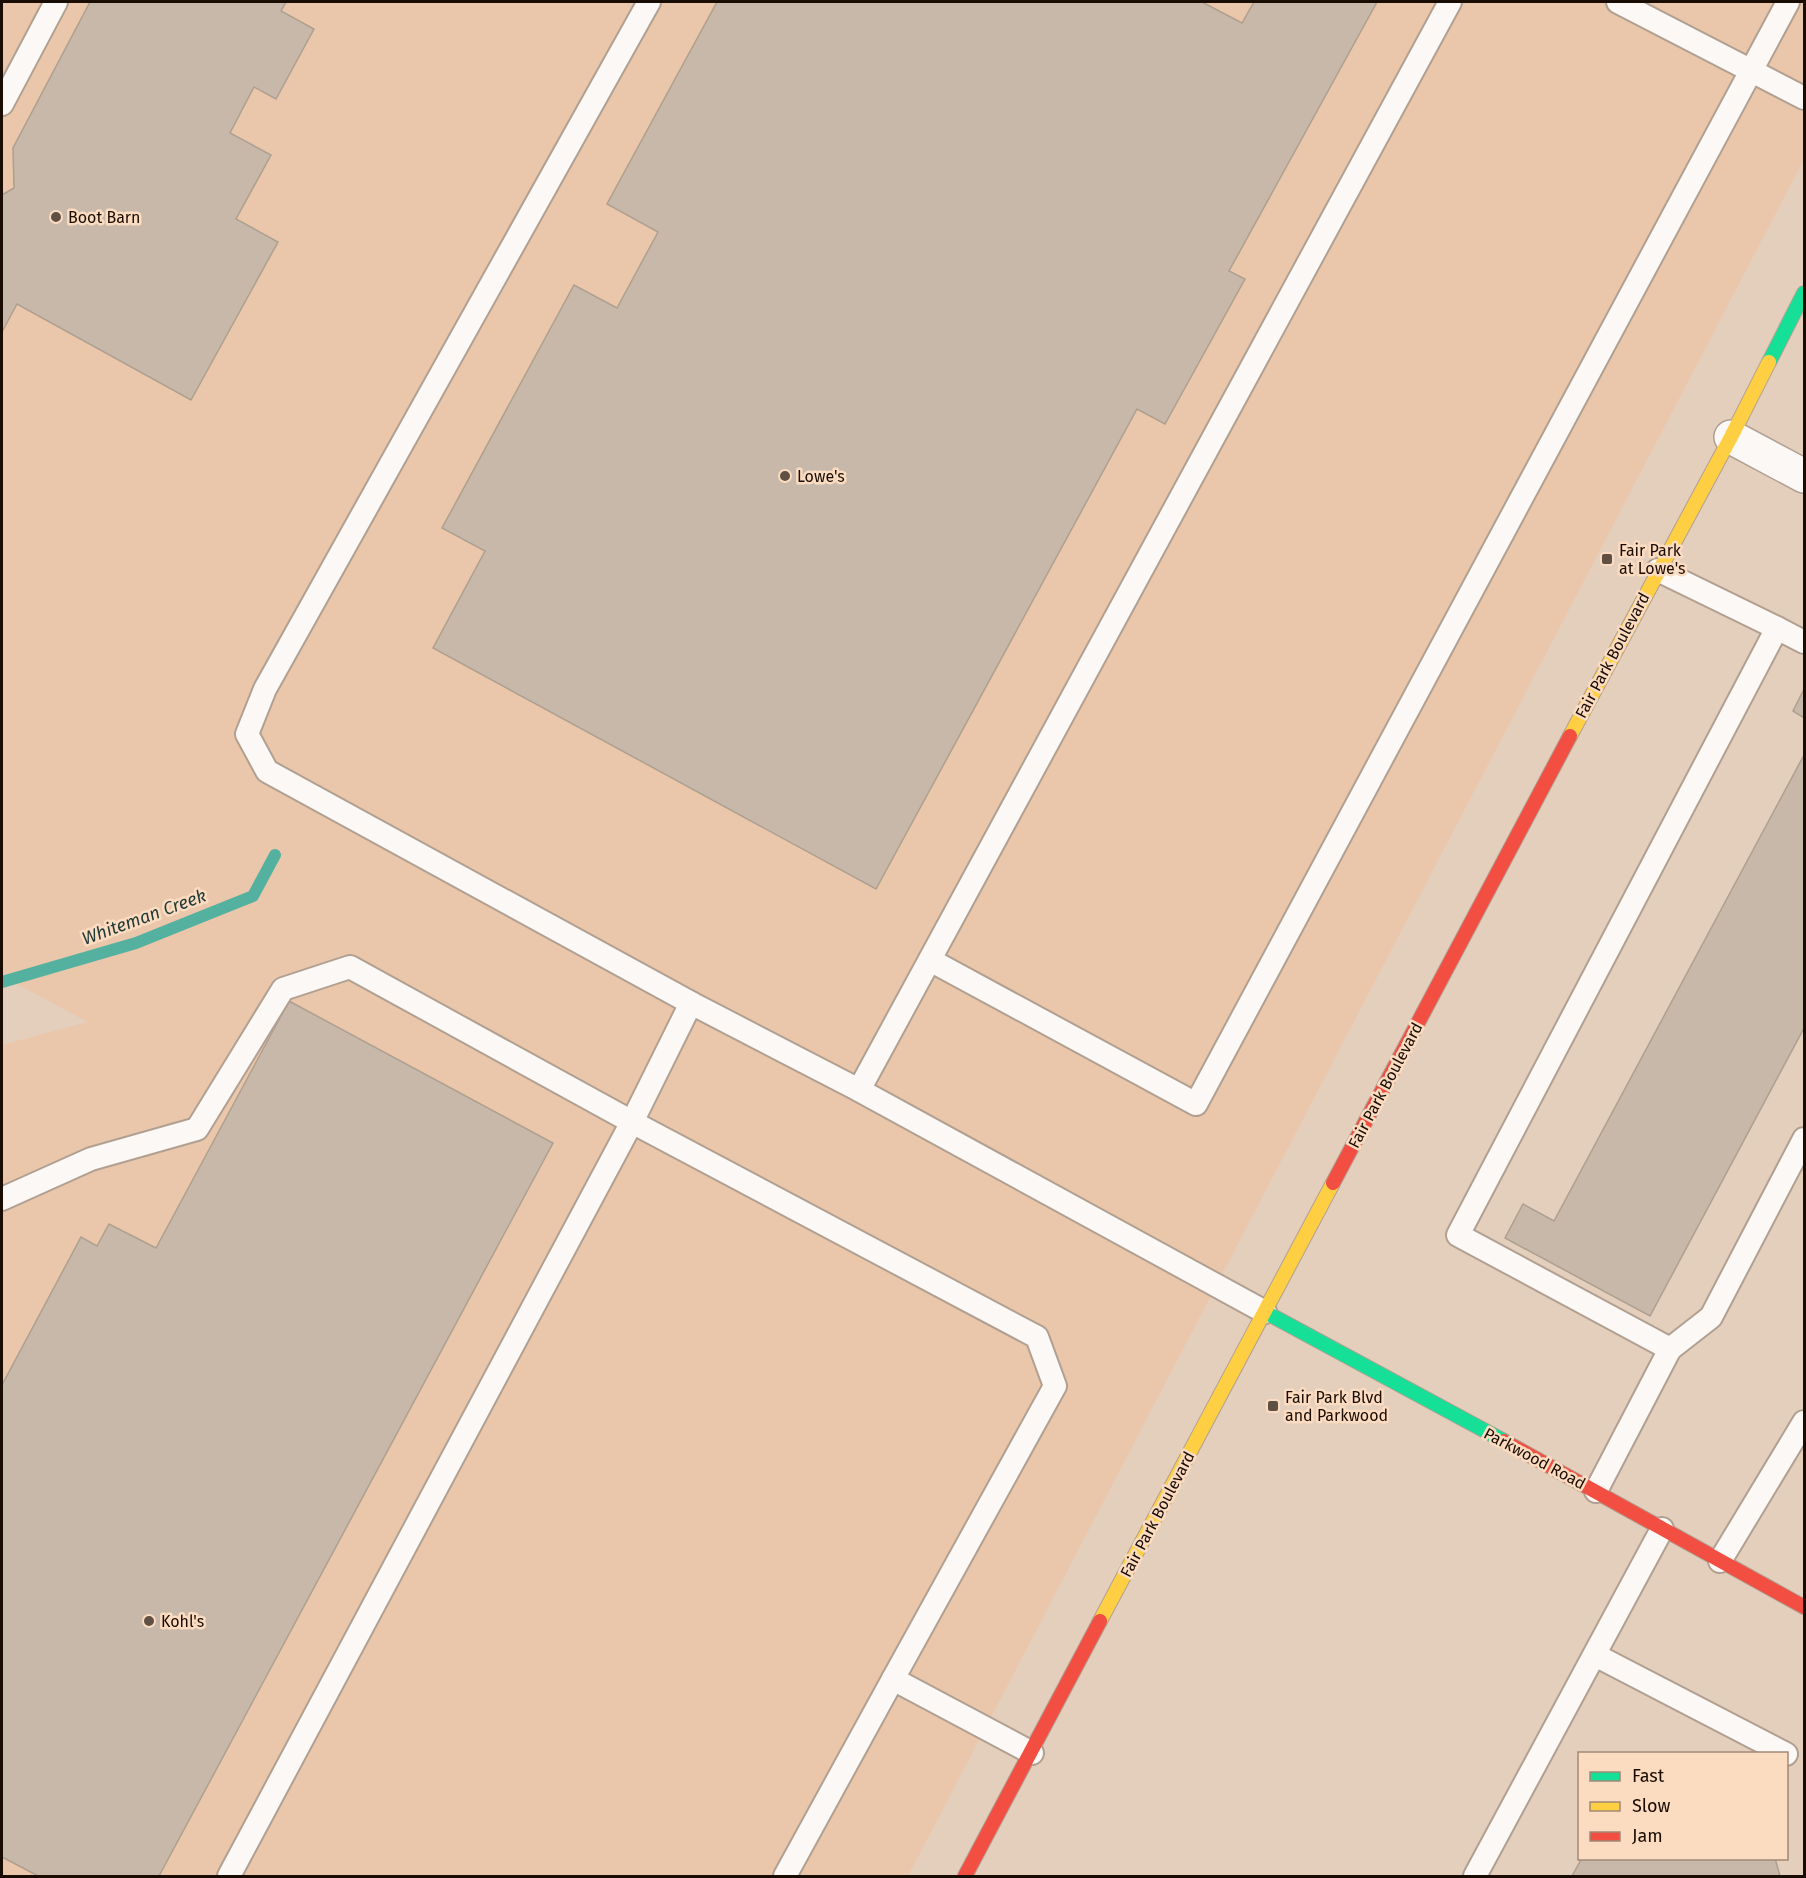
<svg xmlns="http://www.w3.org/2000/svg" width="1806" height="1878" font-family="'Fira Sans',sans-serif">
<rect width="100%" height="100%" fill="#e4cebc"/>
<path fill="#eac7aa" d="M2,2H1804V159L908,1876H2V1045L88,1022L2,976Z"/>
<g fill="none" stroke-linecap="round" stroke-linejoin="round">
<path stroke="#54b1a0" stroke-width="12" d="M2,982L136,943L253,896L275,855"/>
</g>
<g fill="#c7b8a9" stroke="#ae9f8f" stroke-width="1.5">
<path d="M90,2H286L281,11L314,29L276,99L254,87L230,133L271,155L236,219L278,242L191,400L17,304L2,332V195L14,188L13,148Z"/>
<path d="M717,2H1202L1242,23L1254,2H1377L1229,271L1245,279L1165,424L1137,409L876,889L433,648L485,551L442,528L574,285L617,308L658,232L607,204Z"/>
<path d="M1804,689V718L1793,711Z"/>
<path d="M1804,755V1028L1650,1316L1505,1238L1523,1204L1554,1221Z"/>
<path d="M289,1001L553,1143L159,1876H38L2,1857V1385L81,1237L97,1246L109,1224L156,1248Z"/>
<path d="M1582,1858H1775L1780,1876H1572Z"/>
</g>
<g fill="none" stroke-linecap="round" stroke-linejoin="round">
<g stroke="#b1a092" stroke-width="26">
<g id="lane">
<path d="M649,2L265,689L247,734L267,771L691,1003"/>
<path d="M1618,2L1804,98"/>
<path d="M2,104L56,2"/>
<path d="M1777,628L1804,642"/>
<path d="M930,960L1196,1104L1788,2"/>
<path d="M2,1199L91,1159L197,1129L283,989L350,967L632,1122L691,1003L859,1090"/>
<path d="M1265,1312L859,1090L1450,2"/>
<path d="M1670,1349L1711,1317L1804,1139"/>
<path d="M1596,1491L1670,1349L1458,1235L1777,628L1658,570"/>
<path d="M1720,1561L1804,1422"/>
<path d="M1595,1655L1786,1754"/>
<path d="M229,1876L632,1122L1037,1337L1055,1386L893,1679"/>
<path d="M785,1876L893,1679L1032,1753"/>
<path d="M1475,1876L1662,1529"/>
</g>
</g>
<g stroke="#b1a092" stroke-width="36">
<path id="street" d="M1731,437L1804,476"/>
</g>
<g stroke="#b1a092" stroke-width="16">
<g id="fast">
<path d="M1769,362L1804,293"/>
<path d="M1265,1312L1504,1441"/>
</g>
</g>
<g stroke="#b1a092" stroke-width="16">
<g id="slow">
<path d="M1570,736L1731,437L1769,362"/>
<path d="M1100,1621L1333,1183"/>
</g>
</g>
<g stroke="#b1a092" stroke-width="16">
<g id="jam">
<path d="M1333,1183L1570,736"/>
<path d="M1504,1441L1804,1607"/>
<path d="M965,1876L1100,1621"/>
</g>
</g>
<use href="#lane" stroke="#fbf8f5" stroke-width="22"/>
<use href="#street" stroke="#fbf8f5" stroke-width="33"/>
<use href="#fast" stroke="#16e098" stroke-width="14"/>
<use href="#slow" stroke="#ffcf43" stroke-width="14"/>
<use href="#jam" stroke="#f24e42" stroke-width="14"/>
</g>
<g fill="#605044" stroke="#fcdcc1" stroke-width="2">
<circle cx="56" cy="217" r="6"/>
<circle cx="785" cy="476" r="6"/>
<rect x="1601" y="553" width="12" height="12" rx="3"/>
<rect x="1267" y="1400" width="12" height="12" rx="3"/>
<circle cx="149" cy="1621" r="6"/>
</g>
<g text-anchor="middle" stroke-width="5" stroke-linejoin="round" paint-order="stroke">
<g font-size="16" fill="#190c03" stroke="#fcdcc1" text-anchor="start">
<text x="68" y="223">Boot Barn</text>
<text x="797" y="482">Lowe's</text>
<text x="1619" y="556">Fair Park<tspan x="1619" dy="18">at Lowe's</tspan></text>
<text x="1285" y="1403">Fair Park Blvd<tspan x="1285" dy="18">and Parkwood</tspan></text>
<text x="161" y="1627">Kohl's</text>
</g>
<g font-size="16" fill="#190c03" stroke="#fcdcc1">
<text transform="translate(1612 655) rotate(-62)" y="6">Fair Park Boulevard</text>
<text transform="translate(1385 1085) rotate(-62)" y="6">Fair Park Boulevard</text>
<text transform="translate(1535 1458) rotate(28)" y="6">Parkwood Road</text>
<text transform="translate(1157 1514) rotate(-62)" y="6">Fair Park Boulevard</text>
</g>
<g font-size="18" font-style="italic" fill="#1f3a36" stroke="#fcdcc1">
<text transform="translate(144 917) rotate(-20)" y="6">Whiteman Creek</text>
</g>
</g>
<rect width="1806" height="1878" fill="none" stroke="#190c03" stroke-width="6"/>
<rect x="1578" y="1752" width="210" height="108" fill="#fcdcc1" stroke="#a18975" stroke-width="1.5"/>
<rect x="1590" y="1772" width="30" height="9" fill="#16e098" stroke="#a18975" stroke-width="1.5"/>
<text x="1632" y="1782" font-size="18" fill="#190c03">Fast</text>
<rect x="1590" y="1802" width="30" height="9" fill="#ffcf43" stroke="#a18975" stroke-width="1.5"/>
<text x="1632" y="1812" font-size="18" fill="#190c03">Slow</text>
<rect x="1590" y="1832" width="30" height="9" fill="#f24e42" stroke="#a18975" stroke-width="1.5"/>
<text x="1632" y="1842" font-size="18" fill="#190c03">Jam</text>
</svg>
